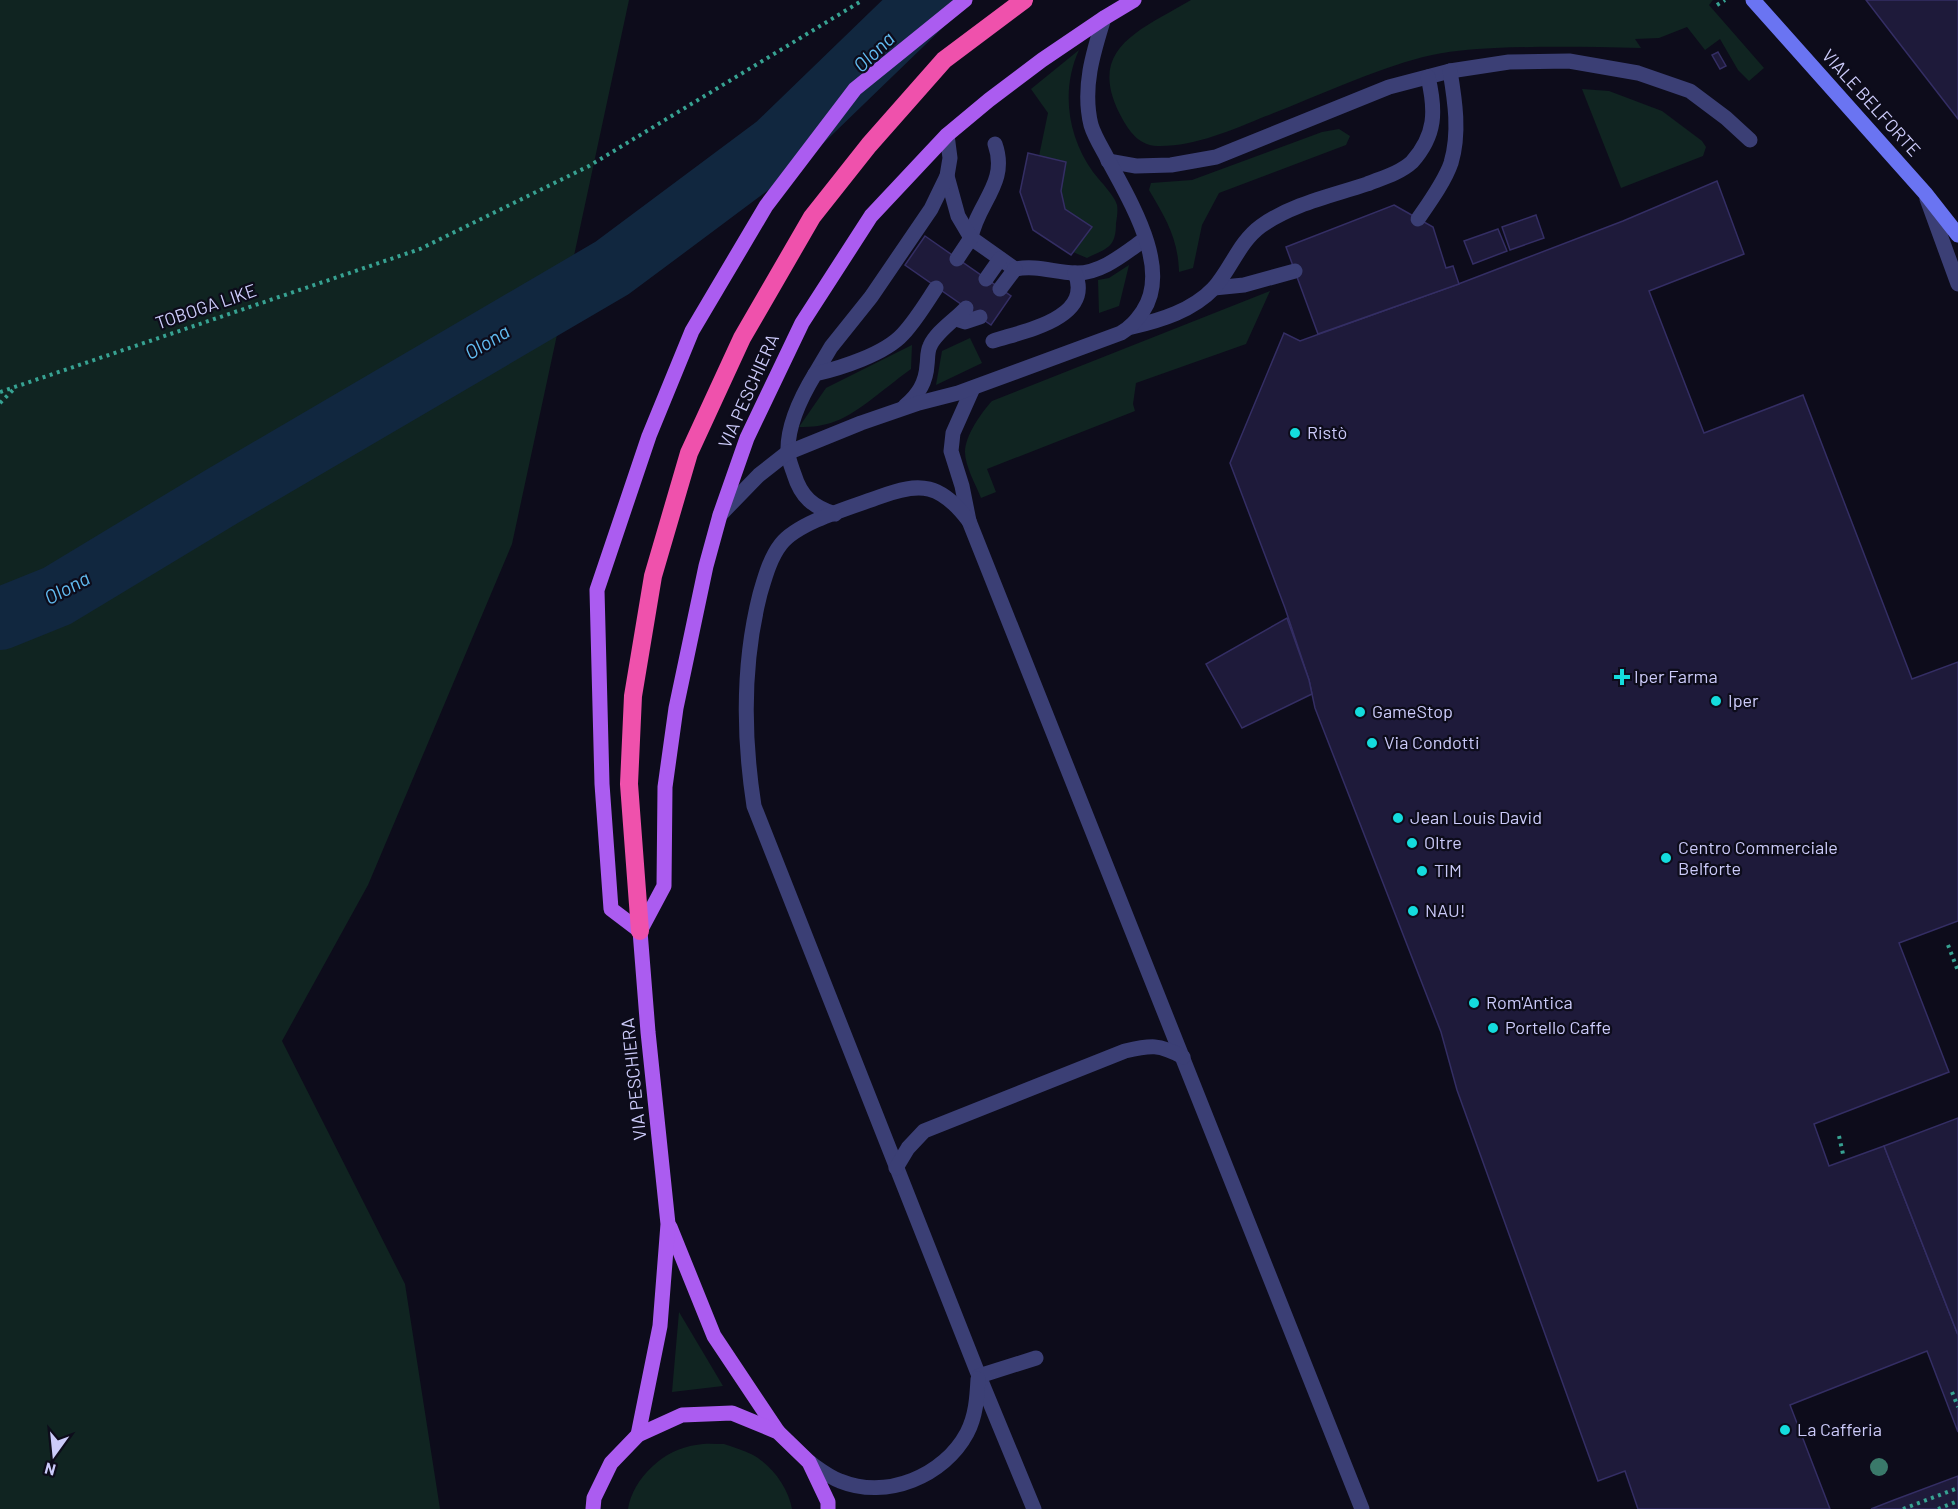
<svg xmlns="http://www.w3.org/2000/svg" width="1958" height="1509" font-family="Barlow,sans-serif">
<rect width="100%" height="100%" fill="#0d0c1b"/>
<g fill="#102421">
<path d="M0,0H629L512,544L368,885L282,1041L405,1284L440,1509H0Z"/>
<path d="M1191,0H1713L1709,5L1764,68L1749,81L1738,70L1720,39L1705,50L1687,27L1659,38L1635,39L1641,48C1592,47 1544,46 1495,48C1471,49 1447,51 1423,57C1370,71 1318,96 1266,116C1232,130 1194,147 1157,146C1140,145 1131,134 1123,120C1083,49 1139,31 1191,0Z"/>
<path d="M1079,50C1061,89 1067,136 1093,172C1099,180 1115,196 1117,205C1118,210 1117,218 1116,223C1116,248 1107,248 1087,258L1073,252L1092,227L1065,209L1061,191L1065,162L1039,156L1048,113L1031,89Z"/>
<path d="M1582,89L1609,91L1662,111L1702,141L1706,147L1703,156L1621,188Z"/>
<path d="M1339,129L1350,136L1346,145L1219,193L1202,225L1193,268L1179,272C1178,238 1166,219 1149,190L1151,183L1192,180L1322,132Z"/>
<path d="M1129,265L1119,306L1099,313L1098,280L1109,278Z"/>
<path d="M1270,291L1246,344L1136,383L1133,404L1135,411L987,469L996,492L981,498C976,485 965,466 965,452C965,436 981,413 992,401Z"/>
<path d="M970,338L982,363L936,385L942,351Z"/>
<path d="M912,345L911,369C892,382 857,414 836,421C824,426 812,427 799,427L826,388Z"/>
<path d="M679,1312L723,1386L672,1392Z"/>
<path d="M724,1444C733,1447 743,1450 751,1454C771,1464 788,1487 792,1509H628C633,1478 664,1449 696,1445C705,1443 715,1444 724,1444Z"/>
</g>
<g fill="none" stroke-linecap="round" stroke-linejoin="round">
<path stroke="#11273f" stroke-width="62" d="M0,619L57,596L221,497L612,268L777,145L927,0"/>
</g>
<g fill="#1e1a3a" stroke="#342e64" stroke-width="1.5">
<path d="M1866,0H1958V119L1896,39Z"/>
<path d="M1718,52L1726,66L1720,69L1712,55Z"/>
<path d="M1028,153L1066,162L1061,191L1065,209L1092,227L1071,255L1033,230L1020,192Z"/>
<path d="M1717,181L1744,254L1649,291L1704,433L1803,395L1912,679L1958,662V921L1899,943L1949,1072L1814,1124L1829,1166L1884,1146L1958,1335V1432L1927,1351L1790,1405L1830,1509H1638L1625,1471L1598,1481L1457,1090L1441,1032L1315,708L1309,680L1285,608L1230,463L1284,333L1300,341L1461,283L1623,221Z"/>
<path d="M1394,205L1433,227L1446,268L1453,266L1459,284L1318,334L1286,247Z"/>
<path d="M1536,215L1544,238L1510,250L1502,227Z"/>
<path d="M1498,229L1507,251L1473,264L1464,241Z"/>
<path d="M925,236L1011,296L991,325L905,265Z"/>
<path d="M1287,618L1309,680L1312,694L1242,728L1206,664Z"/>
<path d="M1958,1118V1335L1884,1146Z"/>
<path d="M1958,1476V1509H1871L1894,1500Z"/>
</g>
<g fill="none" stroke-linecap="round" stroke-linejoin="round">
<g stroke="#37a292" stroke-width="4" stroke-dasharray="3 4.5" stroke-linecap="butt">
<path d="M1717,5L1725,0"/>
<path d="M0,392L420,249L589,166L863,0"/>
<path d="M0,403L16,387"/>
<path d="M1948,945L1958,971"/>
<path d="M1839,1136L1843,1154"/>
<path d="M1952,1392L1958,1407"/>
<path d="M1903,1509L1958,1488"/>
<path d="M1938,1509L1958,1501"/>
</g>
<g stroke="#3b3f75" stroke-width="15">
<path d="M995,144C1009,183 977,203 971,238L1015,269C1037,265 1053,272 1075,273C1101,274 1125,253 1145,239"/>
<path d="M1108,161L1136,166L1171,165L1216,157L1389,87L1450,71L1509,62L1569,61L1638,73L1690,91L1726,118L1750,140"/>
<path d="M947,176L958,216L971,238L957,259"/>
<path d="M1418,219C1429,203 1445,181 1451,163C1460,133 1455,101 1450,71"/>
<path d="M986,279L1000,259"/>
<path d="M1214,288L1244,285L1295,271"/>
<path d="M1000,289L1015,269"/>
<path d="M956,319L965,322L980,317"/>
<path d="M1132,327C1161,320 1192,311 1214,288C1231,269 1239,242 1261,226C1292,204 1331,196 1367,184C1382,178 1400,173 1412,162C1436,135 1436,111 1428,77"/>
<path d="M993,341C1023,331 1094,319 1075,273"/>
<path d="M815,374L831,347L871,297L931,209L947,176L950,158L947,135"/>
<path d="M973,388L953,433L951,451L962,486L969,521L1362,1509"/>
<path d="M905,406C918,395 926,383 927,365C928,359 927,352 930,346C936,332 955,320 966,308"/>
<path d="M835,514C813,507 801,497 794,474C792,468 788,459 788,452C787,425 801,397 815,374C841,368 885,354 903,334C916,320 926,303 936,288"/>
<path d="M720,515L759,475L787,453L861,423L919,403L958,393L1121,333C1131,327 1136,321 1143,311C1173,266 1126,195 1105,154C1100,145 1094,135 1091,125C1082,88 1093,53 1104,18"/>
<path d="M969,521C941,484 921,481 879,497C852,507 798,522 781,544C770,558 765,577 760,594C742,665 743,735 754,806L979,1376L1034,1509"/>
<path d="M896,1168L908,1148L924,1131L1125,1051C1151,1045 1159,1044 1183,1057"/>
<path d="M979,1376L1036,1358"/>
<path d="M809,1462C819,1469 829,1477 840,1481C887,1500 944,1476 967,1433C976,1416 977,1397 978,1379"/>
</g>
<path stroke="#3b3f75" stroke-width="15" d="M1927,199L1958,284"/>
<path stroke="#6a74f2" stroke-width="15" d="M1753,0L1925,193L1958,235"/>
<g stroke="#ab5cf0" stroke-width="15">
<path d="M640,931L611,909L602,784L597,590L649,436L692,331L766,206L855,89L965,0"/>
<path d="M670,1227L714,1336L778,1432"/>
<path d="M638,1435L660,1326L668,1224L648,1032L640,931L664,886L665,787L676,708L706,566L720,515L747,438L802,323L871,216L947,135L989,100L1042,60L1104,18L1134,0"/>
<path d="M593,1509L594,1498L611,1463L638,1435L682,1415L732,1413L778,1432L809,1462L828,1502V1509"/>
</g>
<path stroke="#ef51ac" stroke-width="18" d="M640,931L629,784L633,696L653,576L689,453L742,338L812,217L869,145L944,60L1024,0"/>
</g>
<circle fill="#3a796a" cx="1879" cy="1467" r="9"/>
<g fill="#14dcdd" stroke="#0d0c1b" stroke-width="2">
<circle cx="1295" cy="433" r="6"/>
<path d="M1619 668h6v6h6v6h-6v6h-6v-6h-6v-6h6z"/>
<circle cx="1716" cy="701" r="6"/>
<circle cx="1360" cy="712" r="6"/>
<circle cx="1372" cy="743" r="6"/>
<circle cx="1398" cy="818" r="6"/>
<circle cx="1412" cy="843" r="6"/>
<circle cx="1666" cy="858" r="6"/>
<circle cx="1422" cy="871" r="6"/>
<circle cx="1413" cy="911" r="6"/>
<circle cx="1474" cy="1003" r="6"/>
<circle cx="1493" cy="1028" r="6"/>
<circle cx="1785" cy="1430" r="6"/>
</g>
<g text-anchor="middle" stroke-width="4.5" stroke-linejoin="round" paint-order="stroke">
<g font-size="18" fill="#cccbfa" stroke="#0d0c1b">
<text transform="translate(1871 103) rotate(48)" y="6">VIALE BELFORTE</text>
<text transform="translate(206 307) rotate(-19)" y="6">TOBOGA LIKE</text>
<text transform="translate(749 391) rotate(-66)" y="6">VIA PESCHIERA</text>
<text transform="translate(634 1079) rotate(-96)" y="6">VIA PESCHIERA</text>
</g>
<g font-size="18" fill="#cccbfa" stroke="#0d0c1b" text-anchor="start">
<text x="1307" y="439">Ristò</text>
<text x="1634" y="683">Iper Farma</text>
<text x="1728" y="707">Iper</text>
<text x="1372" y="718">GameStop</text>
<text x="1384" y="749">Via Condotti</text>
<text x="1410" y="824">Jean Louis David</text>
<text x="1424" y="849">Oltre</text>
<text x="1678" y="854">Centro Commerciale<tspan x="1678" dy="21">Belforte</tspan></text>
<text x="1434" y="877">TIM</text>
<text x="1425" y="917">NAU!</text>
<text x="1486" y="1009">Rom'Antica</text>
<text x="1505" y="1034">Portello Caffe</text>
<text x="1797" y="1436">La Cafferia</text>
</g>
<g font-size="20" font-style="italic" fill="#62bcf1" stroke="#0d0c1b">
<text transform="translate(874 52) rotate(-44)" y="7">Olona</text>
<text transform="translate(487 342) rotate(-31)" y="7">Olona</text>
<text transform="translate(67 588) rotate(-28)" y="7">Olona</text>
</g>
</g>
<g transform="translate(54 1455) rotate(195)" stroke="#0d0c1b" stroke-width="4.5" paint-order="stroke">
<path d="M0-4.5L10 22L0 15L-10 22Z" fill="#cccbfa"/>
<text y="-9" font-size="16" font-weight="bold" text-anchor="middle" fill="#cccbfa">N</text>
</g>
</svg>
